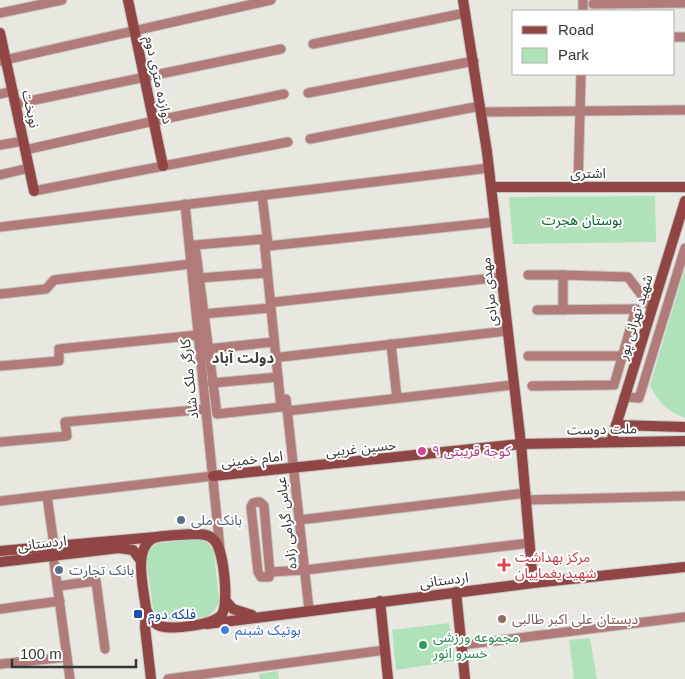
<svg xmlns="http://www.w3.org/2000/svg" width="685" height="679" font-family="Arial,'Noto Sans Arabic',sans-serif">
<rect width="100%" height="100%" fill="#e8e7e0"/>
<g fill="#b0e2ba">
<path d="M655,196L656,242L513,244L509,197Z"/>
<path d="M685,268V418C666,410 659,404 650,385Z"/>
<path d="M200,539L208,543L214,551L219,601L215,610L206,617L170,620L159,617L153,608L146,558L150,549L158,543Z"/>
<path d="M449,623L455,661L396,670L392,630Z"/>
<path d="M590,638L597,679H574L569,640Z"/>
<path d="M278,671L279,679H260L259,674Z"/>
</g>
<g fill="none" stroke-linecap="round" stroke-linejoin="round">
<g stroke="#c5c4be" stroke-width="11">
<g id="street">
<path d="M593,4L685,3"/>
<path d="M583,11V0"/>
<path d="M0,13L62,0"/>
<path d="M674,37H685"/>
<path d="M313,44L465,13"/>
<path d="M0,61L271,0"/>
<path d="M308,93L474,61"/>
<path d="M0,94L13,91"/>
<path d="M15,104L281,49"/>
<path d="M481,112L685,110"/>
<path d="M310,139L480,106"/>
<path d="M0,145L23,141"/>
<path d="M25,150L154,121L284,94"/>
<path d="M0,175L29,168"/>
<path d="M578,187L581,74"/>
<path d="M34,191L288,142"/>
<path d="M262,195L268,244"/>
<path d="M185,204L220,549"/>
<path d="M0,227L489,168"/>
<path d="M264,239L281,407L217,414L195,245Z"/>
<path d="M268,246L496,222"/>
<path d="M528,275H563V310"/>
<path d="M563,275L628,277L652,309"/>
<path d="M200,278L267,273"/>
<path d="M0,294L46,289L54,280L191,264"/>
<path d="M275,302L502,277"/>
<path d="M203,314L270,308"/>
<path d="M391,344L397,398"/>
<path d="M207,349L274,342"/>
<path d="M528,356H637"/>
<path d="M281,357L507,331"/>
<path d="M0,366L59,361V349L198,335"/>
<path d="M212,383L278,377"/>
<path d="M532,386L614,385L636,309L537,310"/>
<path d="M624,397L639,398L685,248"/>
<path d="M286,399L309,610"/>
<path d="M287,411L513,385"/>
<path d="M0,442L67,436L65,422L206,409"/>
<path d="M47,496L54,545"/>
<path d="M526,500L685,496"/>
<path d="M0,501L213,476"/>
<path d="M257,502H260L264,506L270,574L269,577H261L258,572L251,507L253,503Z"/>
<path d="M299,520L526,493"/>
<path d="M53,555L70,679"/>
<path d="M270,572L305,570L530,543"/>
<path d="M58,586L96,581L105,649"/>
<path d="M0,609L60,601"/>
<path d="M462,645L685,617"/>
<path d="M0,664L67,657"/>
<path d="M168,679L385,650"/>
</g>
</g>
<g stroke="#c5c4be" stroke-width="12">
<g id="secondary">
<path d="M128,0L163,166"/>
<path d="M463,0L487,152L521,444L533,583"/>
<path d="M0,33L34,191"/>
<path d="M492,187H685"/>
<path d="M616,425L685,427"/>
<path d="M611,442L685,201"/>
<path d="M213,476L521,444L685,441"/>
<path d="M193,534C201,534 209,534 214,540C224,549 229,603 222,614C215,625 172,630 160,626C152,623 149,616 146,609C144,589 131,544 157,537C169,535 182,535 193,534Z"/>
<path d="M0,551L156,537"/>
<path d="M0,562L119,548L133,550L141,561"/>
<path d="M456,592L465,679"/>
<path d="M225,600L233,609L252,615"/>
<path d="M380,601L388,679"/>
<path d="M146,610L145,627L151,679"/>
<path d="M207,624L533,583L685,567"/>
</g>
</g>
<use href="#street" stroke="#b07b78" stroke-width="9"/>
<use href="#secondary" stroke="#904644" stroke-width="10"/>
</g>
<circle fill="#d1479c" stroke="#fff" stroke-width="2" cx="422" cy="451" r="5"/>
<g fill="#5c6f8a" stroke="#fff" stroke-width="2">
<circle cx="181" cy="520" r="5"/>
<circle cx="59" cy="570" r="5"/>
</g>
<path fill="#e0444e" stroke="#fff" stroke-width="2" d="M501.5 557.5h5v5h5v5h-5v5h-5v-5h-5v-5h5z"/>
<rect fill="#1a4fb4" stroke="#fff" stroke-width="2" x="133" y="609" width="10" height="10" rx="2.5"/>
<circle fill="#8d6e63" stroke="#fff" stroke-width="2" cx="502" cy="619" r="5"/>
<circle fill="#3f7fe0" stroke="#fff" stroke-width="2" cx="225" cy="630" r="5"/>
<circle fill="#2e9e5b" stroke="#fff" stroke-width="2" cx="423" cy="645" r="5"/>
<g text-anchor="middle" stroke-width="4" stroke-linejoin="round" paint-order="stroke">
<g font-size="14" fill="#373634" stroke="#fff">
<text transform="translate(159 80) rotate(78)" y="5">دوازده متری دوم</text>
<text transform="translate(31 109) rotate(78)" y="5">نوبخت</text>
<text x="588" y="178">اشتری</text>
<text transform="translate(489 292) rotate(-96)" y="5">مهدی مرادی</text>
<text transform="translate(635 317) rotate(-73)" y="5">شهید تهرانی پور</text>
<text transform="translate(189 379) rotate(-96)" y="5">کارگر ملک شاد</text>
<text transform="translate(602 429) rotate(-1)" y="5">ملت دوست</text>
<text transform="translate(361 448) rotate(-6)" y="5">حسین غریبی</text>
<text transform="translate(252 459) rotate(-6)" y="5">امام خمینی</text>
<text transform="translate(286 523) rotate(-97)" y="5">عباس گرامی زاده</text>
<text transform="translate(42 543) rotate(-7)" y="5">اردستانی</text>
<text transform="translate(444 580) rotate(-7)" y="5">اردستانی</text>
</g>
<g font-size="14" fill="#03652e" stroke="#fff">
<text x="582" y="225">بوستان هجرت</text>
</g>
<g font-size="14" fill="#b23c85" stroke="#fff" text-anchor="start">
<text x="432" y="456">۹ کوجة قریبتی</text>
</g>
<g font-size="14" fill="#4e5e75" stroke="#fff" text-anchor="start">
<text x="191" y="525">بانک ملی</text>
<text x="69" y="575">بانک تجارت</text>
</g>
<g font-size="14" fill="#be3a42" stroke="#fff" text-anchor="start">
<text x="515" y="562">مرکز بهداشت<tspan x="515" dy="16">شهید یغماییان</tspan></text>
</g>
<g font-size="14" fill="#164399" stroke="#fff" text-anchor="start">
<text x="148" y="619">فلکه دوم</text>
</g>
<g font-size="14" fill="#785e54" stroke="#fff" text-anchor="start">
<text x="512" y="624">دبستان علی اکبر طالبی</text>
</g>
<g font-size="14" fill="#366cbe" stroke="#fff" text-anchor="start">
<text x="235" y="635">بوتیک شبنم</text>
</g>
<g font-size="14" fill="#27864d" stroke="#fff" text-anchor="start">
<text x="433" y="642">مجموعه ورزشی<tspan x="433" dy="16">خسرو انور</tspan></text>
</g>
<g font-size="15" font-weight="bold" fill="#45433e" stroke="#fff">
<text x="243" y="363">دولت آباد</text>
</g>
</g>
<rect x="512" y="10" width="162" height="65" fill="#ffffff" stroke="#afafae"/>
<rect x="522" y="26" width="25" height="8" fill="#904644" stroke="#afafae"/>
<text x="558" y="35" font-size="15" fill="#373634">Road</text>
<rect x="522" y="48" width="25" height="15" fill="#b0e2ba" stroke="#afafae"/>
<text x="558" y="60" font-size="15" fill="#373634">Park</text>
<path d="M12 659v8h124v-8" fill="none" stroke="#373634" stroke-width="2.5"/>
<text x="20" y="659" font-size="15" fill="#373634" stroke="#ffffff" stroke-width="4" paint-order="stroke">100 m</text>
</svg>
